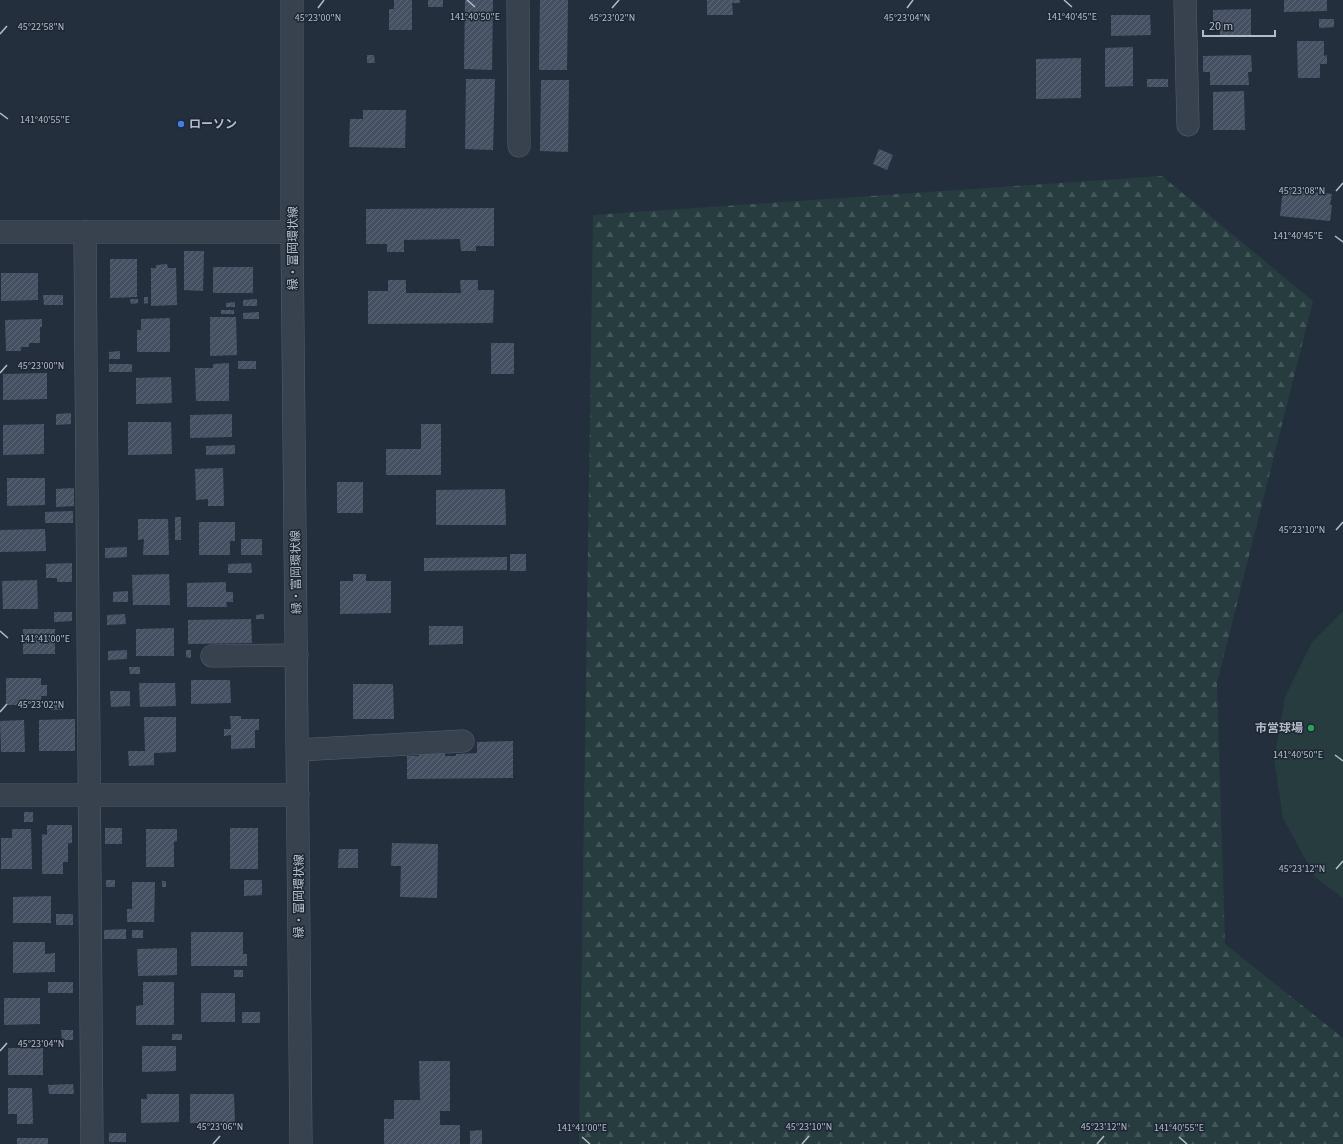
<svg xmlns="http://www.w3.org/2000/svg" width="1343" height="1144" font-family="'Source Sans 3','Noto Sans JP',sans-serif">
<defs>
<pattern id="forest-firs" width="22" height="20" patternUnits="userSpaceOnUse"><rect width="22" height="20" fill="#263c3f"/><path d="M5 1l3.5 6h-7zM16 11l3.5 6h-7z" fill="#435659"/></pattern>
<pattern id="building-hatch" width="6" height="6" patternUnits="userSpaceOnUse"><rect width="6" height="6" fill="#455162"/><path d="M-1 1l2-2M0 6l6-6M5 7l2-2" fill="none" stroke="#5d6877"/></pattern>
</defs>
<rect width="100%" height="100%" fill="#242f3e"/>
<path fill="#263c3f" d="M1343,611V898L1315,877L1283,818L1274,759L1285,697L1312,642Z"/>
<path fill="url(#forest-firs)" d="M1162,176L1313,301L1217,683L1225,944L1343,1038V1144H579L593,215Z"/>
<g fill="url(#building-hatch)">
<path d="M394,0H412V30H389V9H394Z"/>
<rect x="428" y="0" width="15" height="7"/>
<path d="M465,0H493L492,70L464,69Z"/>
<path d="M540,0H568L567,70H539Z"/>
<path d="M707,0H740V3H732L733,15H707Z"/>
<path d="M1284,0H1327V11L1284,12Z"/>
<path d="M1251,9V35L1220,36V21H1213V10Z"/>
<path d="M1111,15H1150L1151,35L1111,36Z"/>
<path d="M1319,19H1334V27L1319,28Z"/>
<path d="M1297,41H1324V56L1327,55V64H1320V78H1298Z"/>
<path d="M1133,47V86L1105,87V48Z"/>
<path d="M367,55H374L375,63H367Z"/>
<path d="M1251,55L1252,72H1248L1249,85H1210V72H1203V56Z"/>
<path d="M1081,58V98L1036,99V59Z"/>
<path d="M466,79H495L493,150L465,149Z"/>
<rect x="1147" y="79" width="21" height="8"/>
<path d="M541,80H569L568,152L540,151Z"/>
<path d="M1244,91L1245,130H1213V92Z"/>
<path d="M363,110H406L405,148L349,147L350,119H363Z"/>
<path d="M879,149L893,155L887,170L873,164Z"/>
<path d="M1283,189L1332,194L1330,205H1332L1330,221L1280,216Z"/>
<path d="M494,208V246H476V251H461L460,239L404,240V252H387V244H366V209Z"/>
<path d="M184,251H204L203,291L184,290Z"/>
<path d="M110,259H137V297L110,298Z"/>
<path d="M167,264L168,268H176L177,305L151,306V268H156V265Z"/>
<rect x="213" y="267" width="40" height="26"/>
<path d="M1,273H38V300L1,301Z"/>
<path d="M388,280H406V293H461L460,280H478V290H494L493,323L368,324V291H388Z"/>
<path d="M43,295H63V305H44Z"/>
<path d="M144,297H148V303L144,304Z"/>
<path d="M130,299H138V303L131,304Z"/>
<path d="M257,299V306H243V300Z"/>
<path d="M235,302V307H226V303Z"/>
<rect x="221" y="310" width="13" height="4"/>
<path d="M259,312V319H243V313Z"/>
<path d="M210,317H236L237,355L210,356Z"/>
<path d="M170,318V352H137V330H141V319Z"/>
<path d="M42,319V327H40V343H29V347H21V351H6L5,320Z"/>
<rect x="491" y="343" width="23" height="31"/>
<path d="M120,351V359H109V352Z"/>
<rect x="238" y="361" width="18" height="8"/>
<path d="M229,363V401H196L195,368H213V364Z"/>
<rect x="109" y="364" width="23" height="8"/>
<path d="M47,373V399L3,400V374Z"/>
<path d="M171,377L172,403L136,404V378Z"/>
<path d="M71,413V424L56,425V414Z"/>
<path d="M232,414V437L190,438V415Z"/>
<path d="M128,422H171L172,454L128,455Z"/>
<path d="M44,424V454L3,455V425Z"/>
<path d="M421,424H441V475H386V449H421Z"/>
<path d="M235,445V454L206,455V446Z"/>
<path d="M223,468L224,506H208V499L196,500L195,469Z"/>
<path d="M7,478H45V505L7,506Z"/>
<rect x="337" y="482" width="26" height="31"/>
<path d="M74,488V506L56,507V489Z"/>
<path d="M505,489L506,525H436V490Z"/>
<path d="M73,511V523H45V512Z"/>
<rect x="175" y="517" width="6" height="23"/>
<path d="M138,519H168L169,555H143L144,539L138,540Z"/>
<path d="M199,522H235V541H230V555H199Z"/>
<path d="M45,529L46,551L0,552V530Z"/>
<rect x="241" y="539" width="21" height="16"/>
<path d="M127,547V557L105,558V548Z"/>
<rect x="510" y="554" width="16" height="17"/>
<path d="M507,557V570L424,571V558Z"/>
<path d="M72,563V582H57V578H46V564Z"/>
<path d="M251,563L252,573H228V564Z"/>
<path d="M169,574L170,605H133L132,575Z"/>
<path d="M353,574H366V581H391V613L340,614V581H353Z"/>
<path d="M37,580L38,609H3L2,581Z"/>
<path d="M226,582V592H233V602H226L227,607H187V583Z"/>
<path d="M128,591V602H113V592Z"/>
<path d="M54,612H72V621L54,622Z"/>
<path d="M125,614L126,624L107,625V615Z"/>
<path d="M264,614V619H256V615Z"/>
<path d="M251,619L252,643L188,644V620Z"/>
<path d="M429,626H463V644L429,645Z"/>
<path d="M174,628V656H136V629Z"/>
<rect x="23" y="629" width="32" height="25"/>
<path d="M127,650V659L108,660V651Z"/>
<path d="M186,650H191V658L186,657Z"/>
<path d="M129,667H140V674H130Z"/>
<path d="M6,678H41V685H47V696H41V705H6Z"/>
<path d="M191,680H230L231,703L191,704Z"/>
<path d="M139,683H175L176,706L140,707Z"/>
<path d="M353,684H393L394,719H353Z"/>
<path d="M110,691H130V706L111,707Z"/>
<rect x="51" y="703" width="12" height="7"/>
<path d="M230,716H241V719H259V730H255V748L231,749V735L224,736V729H231Z"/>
<path d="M144,717H176V752L154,753V765L129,766L128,751H145Z"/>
<path d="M75,719V751H39V720Z"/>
<path d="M24,720L25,752H1L0,721Z"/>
<path d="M513,741V778L407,779V756H419L420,752H445V756H456V754L477,753V742Z"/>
<rect x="24" y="812" width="9" height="10"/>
<path d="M47,825H72V843H68V862H63V874H42V834L47,835Z"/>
<rect x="105" y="828" width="17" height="16"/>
<rect x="230" y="828" width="28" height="41"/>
<path d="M12,829H31L32,869H1V838H12Z"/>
<path d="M146,829H177V841L174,842V867H146Z"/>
<path d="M392,843L438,844L437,898L400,897L401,866H391Z"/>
<path d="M339,849H358V868H338Z"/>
<rect x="106" y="880" width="9" height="7"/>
<path d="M244,880H262V895L244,896Z"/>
<rect x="162" y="881" width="4" height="6"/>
<path d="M132,882H155L154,922H127V909H132Z"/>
<path d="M51,896V923H13V897Z"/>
<rect x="56" y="914" width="17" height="11"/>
<path d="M126,929V939H104V930Z"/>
<rect x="132" y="930" width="11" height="8"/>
<path d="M191,932H243V954H247V966H191Z"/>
<path d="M13,942H45V954L55,953V972L13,973Z"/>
<path d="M177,948V975L138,976L137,949Z"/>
<rect x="234" y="970" width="9" height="7"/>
<rect x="48" y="982" width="25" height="11"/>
<path d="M143,982H174V1025H136V1006L143,1005Z"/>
<rect x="201" y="993" width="34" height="29"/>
<path d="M4,998H40V1024L4,1025Z"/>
<rect x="242" y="1012" width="18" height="11"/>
<path d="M61,1030H73V1040H62Z"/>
<rect x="172" y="1034" width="10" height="6"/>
<path d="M142,1046H176V1071L142,1072Z"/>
<rect x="8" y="1048" width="35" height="27"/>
<path d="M419,1061H450V1111H440V1125H460V1144H384V1119H394V1100H420Z"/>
<path d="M73,1084L74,1094H49L48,1085Z"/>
<path d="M8,1088H32L33,1124H17V1114H8Z"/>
<path d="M147,1094H179V1122L141,1123V1099H147Z"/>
<path d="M190,1094H234L235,1123H190Z"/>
<path d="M482,1130V1144H470V1131Z"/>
<rect x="109" y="1133" width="17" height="9"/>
<rect x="17" y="1138" width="31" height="6"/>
</g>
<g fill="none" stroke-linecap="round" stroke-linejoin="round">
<g stroke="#565f6c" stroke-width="23">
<g id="minor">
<path d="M292,0V232L301,1144"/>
<path d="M518,0L519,146"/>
<path d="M1185,0L1188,125"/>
<path d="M0,232H292"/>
<path d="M85,232L92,1144"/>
<path d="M212,656L297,655"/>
<path d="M298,750L463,741"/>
<path d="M0,795H298"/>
</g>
</g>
<use href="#minor" stroke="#38414e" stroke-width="22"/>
</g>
<path fill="none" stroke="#b4bcc9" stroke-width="1.5" d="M467,0L475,7M1064,0L1072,7M318,8L324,0M612,8L619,0M907,8L913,0M0,34L7,26M0,113L8,119M1336,191L1343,183M1335,236L1343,242M0,373L7,365M1336,530L1343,522M0,631L8,638M0,712L7,704M1335,755L1343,761M1336,869L1343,861M0,1051L7,1043M582,1137L590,1144M1179,1137L1187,1144M213,1144L220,1136M802,1144L809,1136M1097,1144L1104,1136"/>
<circle fill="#3f7fe0" stroke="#1d2633" stroke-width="1.5" cx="181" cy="124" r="4"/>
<circle fill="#2e9e5b" stroke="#1d2633" stroke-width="1.5" cx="1311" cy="728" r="4"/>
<g text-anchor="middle" stroke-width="3" stroke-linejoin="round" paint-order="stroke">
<g font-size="12" font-weight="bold" fill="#b4bcc9" stroke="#1d2633" text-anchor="start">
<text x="189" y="128">ローソン</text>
<text x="1303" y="732" text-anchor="end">市営球場</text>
</g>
<g font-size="12" fill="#b4bcc9" stroke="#1d2633">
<text transform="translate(293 248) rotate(-90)" y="4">緑・富岡環状線</text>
<text transform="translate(296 572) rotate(-91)" y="4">緑・富岡環状線</text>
<text transform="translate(299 896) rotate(-90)" y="4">緑・富岡環状線</text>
</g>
</g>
<g font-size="10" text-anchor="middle" fill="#b4bcc9" stroke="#1d2633" stroke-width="3" stroke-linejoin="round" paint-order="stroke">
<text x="475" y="20">141°40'50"E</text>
<text x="1072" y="20">141°40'45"E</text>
<text x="907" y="21">45°23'04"N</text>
<text x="318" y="21">45°23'00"N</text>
<text x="612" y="21">45°23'02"N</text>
<text x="41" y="30">45°22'58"N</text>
<text x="45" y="123">141°40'55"E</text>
<text x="1302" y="194">45°23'08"N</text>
<text x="1298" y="239">141°40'45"E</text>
<text x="41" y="369">45°23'00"N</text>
<text x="1302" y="533">45°23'10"N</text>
<text x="45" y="642">141°41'00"E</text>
<text x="41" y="708">45°23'02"N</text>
<text x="1298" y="758">141°40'50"E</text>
<text x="1302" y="872">45°23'12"N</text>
<text x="41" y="1047">45°23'04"N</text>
<text x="220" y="1130">45°23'06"N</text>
<text x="809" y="1130">45°23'10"N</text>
<text x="1104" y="1130">45°23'12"N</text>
<text x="582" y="1131">141°41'00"E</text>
<text x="1179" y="1131">141°40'55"E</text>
</g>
<path d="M1203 30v6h72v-6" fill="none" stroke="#b4bcc9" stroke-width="2"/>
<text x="1209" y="30" font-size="12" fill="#b4bcc9" stroke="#1d2633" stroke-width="3" paint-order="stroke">20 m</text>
</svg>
